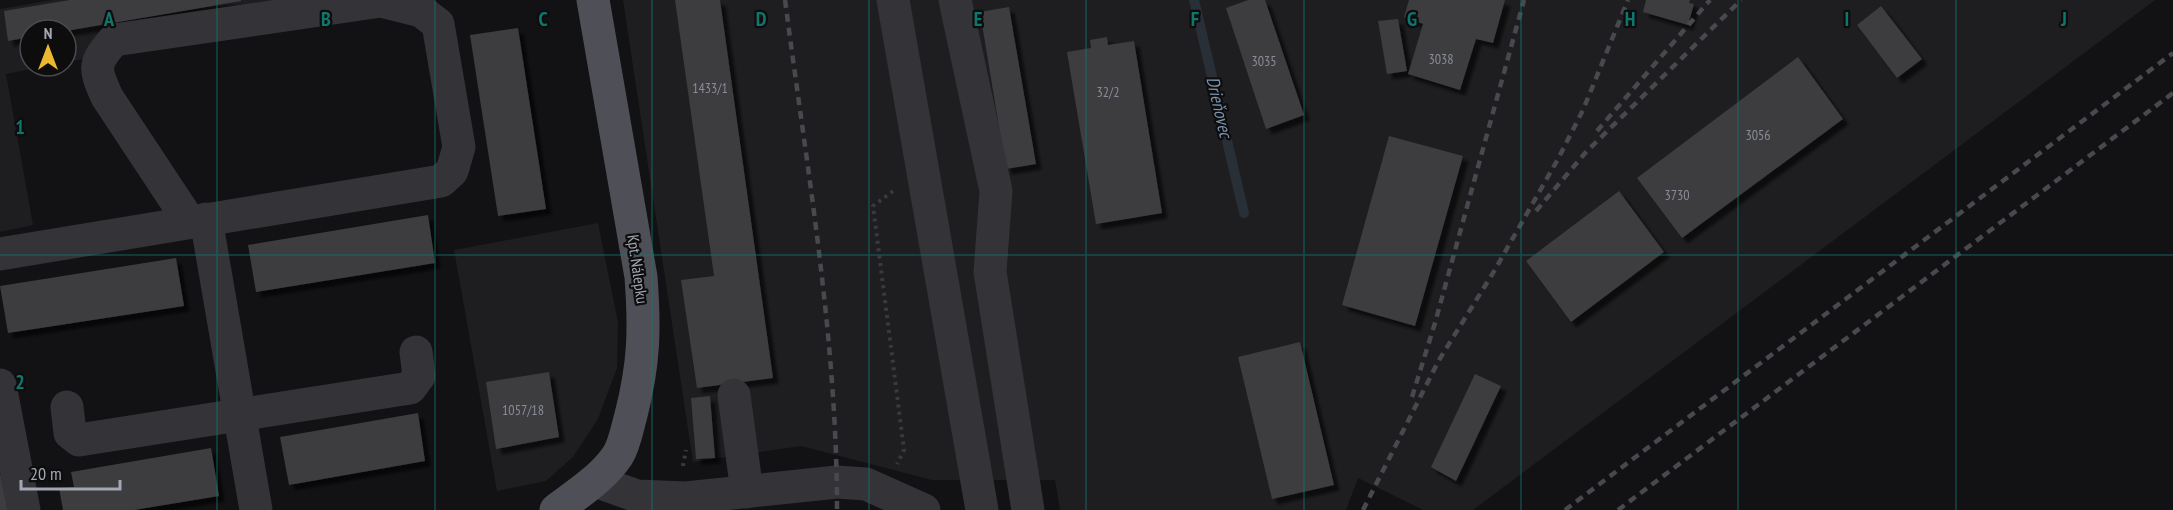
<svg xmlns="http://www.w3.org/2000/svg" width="2173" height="510" font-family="'PT Sans Narrow',sans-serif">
<defs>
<filter id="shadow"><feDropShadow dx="5.5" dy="5.5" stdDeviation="1.5" flood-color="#0009"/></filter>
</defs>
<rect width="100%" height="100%" fill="#121113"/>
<g fill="#1e1e20">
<path d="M52,0H413L66,62V30H30V66H46L6,74L33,225L0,232V9Z"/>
<path d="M623,0H2155L1473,510H1423L1358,478L1346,510H1060L1055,480H932L801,446L693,462Z"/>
<path d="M598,223L618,322L617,368L598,419L573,457L546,481L497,491L454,250Z"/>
</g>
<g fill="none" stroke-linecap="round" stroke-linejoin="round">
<path stroke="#282f36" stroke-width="10" d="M1194,0L1244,213"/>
</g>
<g fill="#3c3c40" filter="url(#shadow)">
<path d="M70,0H241V1L66,31L30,30V37L8,41L4,11Z"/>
<path d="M675,0H720L773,378L697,388L681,280L714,276Z"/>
<path d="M1248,0H1265L1304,115L1266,129L1226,8Z"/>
<path d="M1409,0H1505L1493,43L1476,39L1460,90L1408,74L1423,24L1404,17Z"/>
<path d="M1646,0H1690L1689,3L1694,4L1688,25L1643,12Z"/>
<path d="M1881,6L1922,59L1897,78L1857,25Z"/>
<path d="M1009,7L1036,164L1006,169L980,12Z"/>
<path d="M1398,19L1407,71L1387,74L1378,21Z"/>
<path d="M518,28L546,209L498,216L470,35Z"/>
<path d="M1107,37L1108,45L1134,41L1162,213L1096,224L1067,52L1091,48L1090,40Z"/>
<path d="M1798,57L1843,119L1682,238L1637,178Z"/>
<path d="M1389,136L1463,156L1415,326L1342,305Z"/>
<path d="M1619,191L1664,252L1571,322L1526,261Z"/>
<path d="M428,215L435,263L256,292L248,245Z"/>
<path d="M176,258L184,306L8,333L0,286Z"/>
<path d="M1300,342L1334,485L1272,499L1238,357Z"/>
<path d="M549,372L559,437L496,449L486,382Z"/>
<path d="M1475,374L1501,386L1456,481L1431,467Z"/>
<path d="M710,396L715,458L696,459L691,398Z"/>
<path d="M418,413L425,461L289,485L280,437Z"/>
<path d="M211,448L219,496L134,510H63L59,488L74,487L71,472Z"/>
<path d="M0,472L8,510H0Z"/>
</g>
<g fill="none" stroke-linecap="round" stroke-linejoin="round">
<g stroke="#393a3f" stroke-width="4" stroke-dasharray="3 4.5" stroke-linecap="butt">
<path d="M893,191L873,206L904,450L897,464"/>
<path d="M683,466L686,450"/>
</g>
<g stroke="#333338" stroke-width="33">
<path d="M893,0L982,510"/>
<path d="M955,0L996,191L990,272L1028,510"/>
<path d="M206,219L256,510"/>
<path d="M0,254L441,181L452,171L459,147L438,24L421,11L381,1L114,40C93,64 94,68 107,97L189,221"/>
<path d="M0,385L24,510"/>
<path d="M734,395L747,492"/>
<path d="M67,407L70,433L79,440L410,388L419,376L416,352"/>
<path d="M595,481L637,496L686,498L837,482L866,484L924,510"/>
</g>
<path stroke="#4f5057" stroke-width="33" d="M556,510C577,494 603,478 618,455C625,443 627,429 631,415C644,364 645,330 641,277L593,0"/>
<g stroke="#48494f" stroke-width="4.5" stroke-dasharray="8 6" stroke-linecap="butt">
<path d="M785,0C807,169 837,339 837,510"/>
<path d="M1597,131L1710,0"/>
<path d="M1536,211L1586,152L1741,0"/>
<path d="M1412,397L1435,323L1524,0"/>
<path d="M1363,510L1439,360L1493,273L1558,159L1583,110L1628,0"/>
<path d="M1565,510L2173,53"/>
<path d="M1618,510L2173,93"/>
</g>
</g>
<path fill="none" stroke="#0f766e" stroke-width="1.5" stroke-opacity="0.55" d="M217,0V510M435,0V510M652,0V510M869,0V510M1086,0V510M1304,0V510M1521,0V510M1738,0V510M1956,0V510M0,255H2173"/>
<g text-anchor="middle" stroke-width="4.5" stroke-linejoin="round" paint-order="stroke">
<g font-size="14" fill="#898c96">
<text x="1441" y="64">3038</text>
<text x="1264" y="66">3035</text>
<text x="710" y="93">1433/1</text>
<text x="1108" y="97">32/2</text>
<text x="1758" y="140">3056</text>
<text x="1677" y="200">3730</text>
<text x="523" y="415">1057/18</text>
</g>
<g font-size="16" fill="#a3a7b3" stroke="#0d0d0e">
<text transform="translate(638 269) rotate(82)" y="6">Kpt. Nálepku</text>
</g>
<g font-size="18" font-style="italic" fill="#7b93ae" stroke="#0d0d0e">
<text transform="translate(1219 107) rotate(77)" y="6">Drieňovec</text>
</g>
</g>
<g font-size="20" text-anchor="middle" font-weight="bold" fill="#0f766e" stroke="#0d0d0e" stroke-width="4.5" stroke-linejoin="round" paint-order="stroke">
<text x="109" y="26">A</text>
<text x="326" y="26">B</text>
<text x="543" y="26">C</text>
<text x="761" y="26">D</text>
<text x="978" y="26">E</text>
<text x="1195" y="26">F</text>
<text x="1412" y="26">G</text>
<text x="1630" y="26">H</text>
<text x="1847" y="26">I</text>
<text x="2064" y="26">J</text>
<text x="20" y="134">1</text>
<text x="20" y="389">2</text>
</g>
<g transform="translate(48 48)"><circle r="28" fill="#0d0d0e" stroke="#494b50" stroke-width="1.5"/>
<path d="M0-4.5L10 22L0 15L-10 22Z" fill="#ecb731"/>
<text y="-9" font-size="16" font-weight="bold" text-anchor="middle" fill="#a3a7b3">N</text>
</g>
<path d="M21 480v9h99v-9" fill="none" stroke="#a3a7b3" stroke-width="3"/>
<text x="30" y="480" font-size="18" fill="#a3a7b3" stroke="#0d0d0e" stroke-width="4.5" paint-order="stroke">20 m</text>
</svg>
